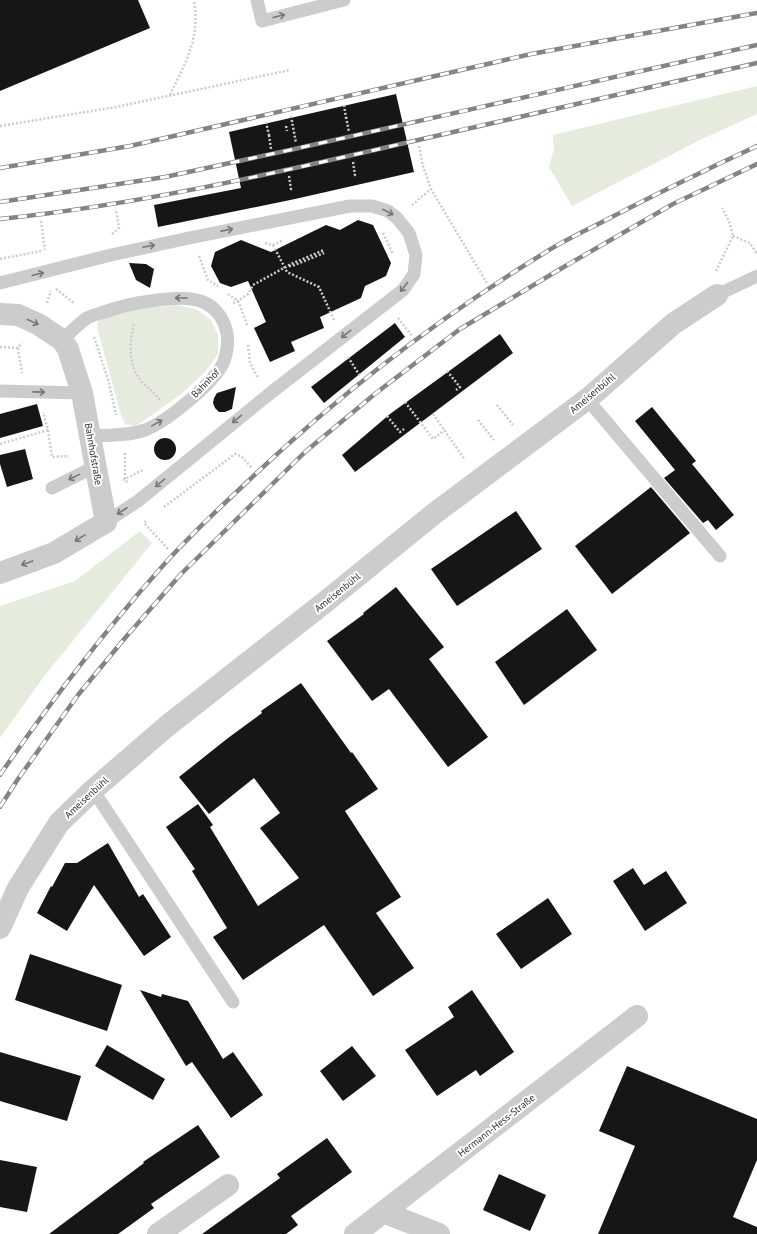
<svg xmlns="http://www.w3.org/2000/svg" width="757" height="1234" font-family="'PT Sans',sans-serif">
<rect width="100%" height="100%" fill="#fff"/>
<g fill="#e5ecdd">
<path d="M757,86V114L698,141L572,206L549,167L554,149L553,135Z"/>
<path d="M176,305L196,309L211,320L218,335V354L204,373L181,394L142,422L134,426L125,424L121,415L97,327L99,318L138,309Z"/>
<path d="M140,531L152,543L45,675L0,738V606L75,581Z"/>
</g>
<g fill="#161616">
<path d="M0,0H138L150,28L0,91Z"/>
<path d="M396,94L414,172L295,199L158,227L154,205L241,188L229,132Z"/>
<path d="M358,220L373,225L391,263L386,276L365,286L361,298L320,317L324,328L291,342L295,351L270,362L254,328L266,322L248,281L231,287L220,283L211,266L215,252L241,240L271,252L326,225L340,230Z"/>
<path d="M129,263L146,264L154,269L150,288L136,280Z"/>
<path d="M395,323L405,337L324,403L311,387Z"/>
<path d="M500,334L513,353L355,472L342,455L390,414Z"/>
<path d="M236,387L232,409L225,412H219L215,408L213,403L214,398L217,393Z"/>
<path d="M37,404L43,426L0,438V414Z"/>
<path d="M652,407L696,461L692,464L734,515L716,530L708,520L703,523L664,478L675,470L635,421Z"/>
<circle cx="165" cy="449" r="11"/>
<path d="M25,449L33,479L7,487L0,464V455Z"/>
<path d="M651,487L690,533L612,594L575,546Z"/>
<path d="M516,511L542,549L457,606L431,569Z"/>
<path d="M396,587L444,647L429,659L488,737L448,767L389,689L372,701L327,641L364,614L363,613Z"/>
<path d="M567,609L597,650L524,705L495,662Z"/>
<path d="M301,683L351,753L352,752L378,789L345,811L401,897L376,913L414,968L373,996L324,925L243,980L213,937L227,928L192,871L195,869L166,827L198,804L213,825L210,827L258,906L299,878L260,828L280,813L254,778L209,814L179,777L228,738L262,713L261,711Z"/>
<path d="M108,843L139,897L143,894L171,937L144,956L94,885L67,931L37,913L51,886L52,887L65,863H77Z"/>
<path d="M633,868L644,885L666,871L687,903L645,931L613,881Z"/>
<path d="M548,898L572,934L521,969L496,934Z"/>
<path d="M30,954L122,985L107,1031L15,1000Z"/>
<path d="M140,990L161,997L162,994L188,1001L223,1059L233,1052L263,1095L231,1118L192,1062L186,1066Z"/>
<path d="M472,990L514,1052L480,1076L476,1070L437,1096L405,1050L454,1017L448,1007Z"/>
<path d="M107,1045L165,1079L153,1100L95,1066Z"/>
<path d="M352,1046L376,1076L343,1101L320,1071Z"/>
<path d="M0,1052L81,1076L67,1121L0,1101Z"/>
<path d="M627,1066L757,1119V1160L733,1217L757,1227V1234H598L635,1146L599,1131Z"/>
<path d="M198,1125L220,1157L151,1204L154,1208L118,1234H49L144,1163L143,1162Z"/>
<path d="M327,1138L352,1172L291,1216L298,1225L286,1234H202L280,1178L277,1174Z"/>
<path d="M0,1160L37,1167L27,1212L0,1207Z"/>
<path d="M499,1174L546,1195L530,1231L483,1210Z"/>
</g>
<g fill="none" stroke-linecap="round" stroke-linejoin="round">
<g stroke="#ccc" stroke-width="2.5" stroke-dasharray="2 2" stroke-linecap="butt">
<path d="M170,95C186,61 200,40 194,0"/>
<path d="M344,105L346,118"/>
<path d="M291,116L296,143"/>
<path d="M346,117L349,132"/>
<path d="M266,122L269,135L270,134"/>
<path d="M0,126L116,107L290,70"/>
<path d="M286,126L287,131"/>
<path d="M269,135L271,149"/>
<path d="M419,146L423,166L431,189L488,285"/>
<path d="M353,162L355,175H354"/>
<path d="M289,176L291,189L292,188"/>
<path d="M412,205L431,189"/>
<path d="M41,221L45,250"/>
<path d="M383,233L393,254"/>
<path d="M112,234L119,228L116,209"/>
<path d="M733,236L750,243L757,254"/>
<path d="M265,243L273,245L283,240"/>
<path d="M273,245L287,272L319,287L334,320"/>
<path d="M199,256L208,280L218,286"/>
<path d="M0,259L41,251"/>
<path d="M289,266H292L324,253"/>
<path d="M716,271L733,236L729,221L722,208"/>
<path d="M56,289L74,303"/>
<path d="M228,294L238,301L246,321L247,326"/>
<path d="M47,303L51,291"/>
<path d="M233,303L238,301L248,294L253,285L291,264L324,250"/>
<path d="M398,318L412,336"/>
<path d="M134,324C129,343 128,366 142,382C148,388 155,393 160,400"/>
<path d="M94,337L108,379L116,415"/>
<path d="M248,345L250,363L258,378"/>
<path d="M0,347L18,348L22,343"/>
<path d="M18,348L22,373"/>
<path d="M348,357L360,376"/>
<path d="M447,371L460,387L456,390"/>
<path d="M405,402L433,439L445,430"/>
<path d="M497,405L513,425"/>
<path d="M433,414L465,460"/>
<path d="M387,416L400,432L404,429"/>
<path d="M478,420L494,440"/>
<path d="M48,430L52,457L67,456L68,458"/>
<path d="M0,444L48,430L43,412"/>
<path d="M125,453V479L128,484"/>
<path d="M123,480L143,470"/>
<path d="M164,507L235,454L241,456L252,468"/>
<path d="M146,521L144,523L169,550"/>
</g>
<g stroke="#ccc" stroke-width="13">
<path d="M257,0L262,21L344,0"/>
<path d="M0,283L111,255L189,238L350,206H372L388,211L397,218L409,233L416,255L414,274L403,290L268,395L138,501L106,522"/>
<path d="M717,295L757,276"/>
<path d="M62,340C70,333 78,324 87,318C91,316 97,314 101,313C118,307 134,303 151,301C164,299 178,297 191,299C222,303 234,333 224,361C216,382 166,422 145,430C128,436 109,435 91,436"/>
<path d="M0,391L82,393"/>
<path d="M587,399L720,556"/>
<path d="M52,488L96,466"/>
<path d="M93,790L233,1002"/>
</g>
<g stroke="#ccc" stroke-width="22">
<path d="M0,314L18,315L38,324L62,340L68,349L82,393L106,522L54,553L0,573"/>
<path d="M0,928L18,888L59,823L93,790L167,726L324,603L435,513L590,397L673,324L717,295"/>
<path d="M383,1212L439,1234"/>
<path d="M158,1234L228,1185"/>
<path d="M355,1234L637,1016"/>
</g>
<g stroke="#848484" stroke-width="4.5">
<g id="rail">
<path d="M0,168L130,146L531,54L757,13"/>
<path d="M0,202L165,177L290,150L757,45"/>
<path d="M0,219C137,205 271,174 405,143C522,116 640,90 757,63"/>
<path d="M0,775C49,704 102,634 160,569C186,539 216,511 245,484C337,396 438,318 546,252C565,240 585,231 604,221C654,195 705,170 757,146"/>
<path d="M0,807L18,779L78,695L125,638L181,574L305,452L376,393L460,329L562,268L673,204L757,164"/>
</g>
</g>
<use href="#rail" stroke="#fff" stroke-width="3" stroke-dasharray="9" stroke-linecap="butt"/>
</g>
<defs><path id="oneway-shaft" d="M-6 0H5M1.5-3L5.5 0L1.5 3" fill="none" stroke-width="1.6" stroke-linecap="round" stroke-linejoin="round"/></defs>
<g stroke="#767676">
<use href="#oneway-shaft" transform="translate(279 16) rotate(-14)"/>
<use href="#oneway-shaft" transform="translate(388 212) rotate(27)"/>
<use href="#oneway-shaft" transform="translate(227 230) rotate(-11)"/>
<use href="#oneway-shaft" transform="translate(149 246) rotate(-12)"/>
<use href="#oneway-shaft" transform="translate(38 274) rotate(-14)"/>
<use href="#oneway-shaft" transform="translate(404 287) rotate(129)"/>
<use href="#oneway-shaft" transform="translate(181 298) rotate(-180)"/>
<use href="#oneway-shaft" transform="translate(33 322) rotate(25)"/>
<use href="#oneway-shaft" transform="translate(346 334) rotate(142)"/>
<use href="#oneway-shaft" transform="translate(39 392) rotate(1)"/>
<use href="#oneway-shaft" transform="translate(237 419) rotate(141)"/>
<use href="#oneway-shaft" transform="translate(157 423) rotate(-29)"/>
<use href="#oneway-shaft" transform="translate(74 477) rotate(154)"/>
<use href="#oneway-shaft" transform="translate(160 483) rotate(140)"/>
<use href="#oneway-shaft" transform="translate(122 511) rotate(147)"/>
<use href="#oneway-shaft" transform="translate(80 538) rotate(149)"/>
<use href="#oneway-shaft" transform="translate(27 563) rotate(160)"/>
</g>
<g text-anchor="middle" stroke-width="4" stroke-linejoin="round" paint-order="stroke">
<g font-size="10" fill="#2f2f2f" stroke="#fff">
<text transform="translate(205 383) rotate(-46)" y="4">Bahnhof</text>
<text transform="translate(592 393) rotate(-40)" y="4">Ameisenbühl</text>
<text transform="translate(94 454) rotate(80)" y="4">Bahnhofstraße</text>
<text transform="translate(337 592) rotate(-39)" y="4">Ameisenbühl</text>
<text transform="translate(86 797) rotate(-43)" y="4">Ameisenbühl</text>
<text transform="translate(496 1125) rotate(-38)" y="4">Hermann-Hess-Straße</text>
</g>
</g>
</svg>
